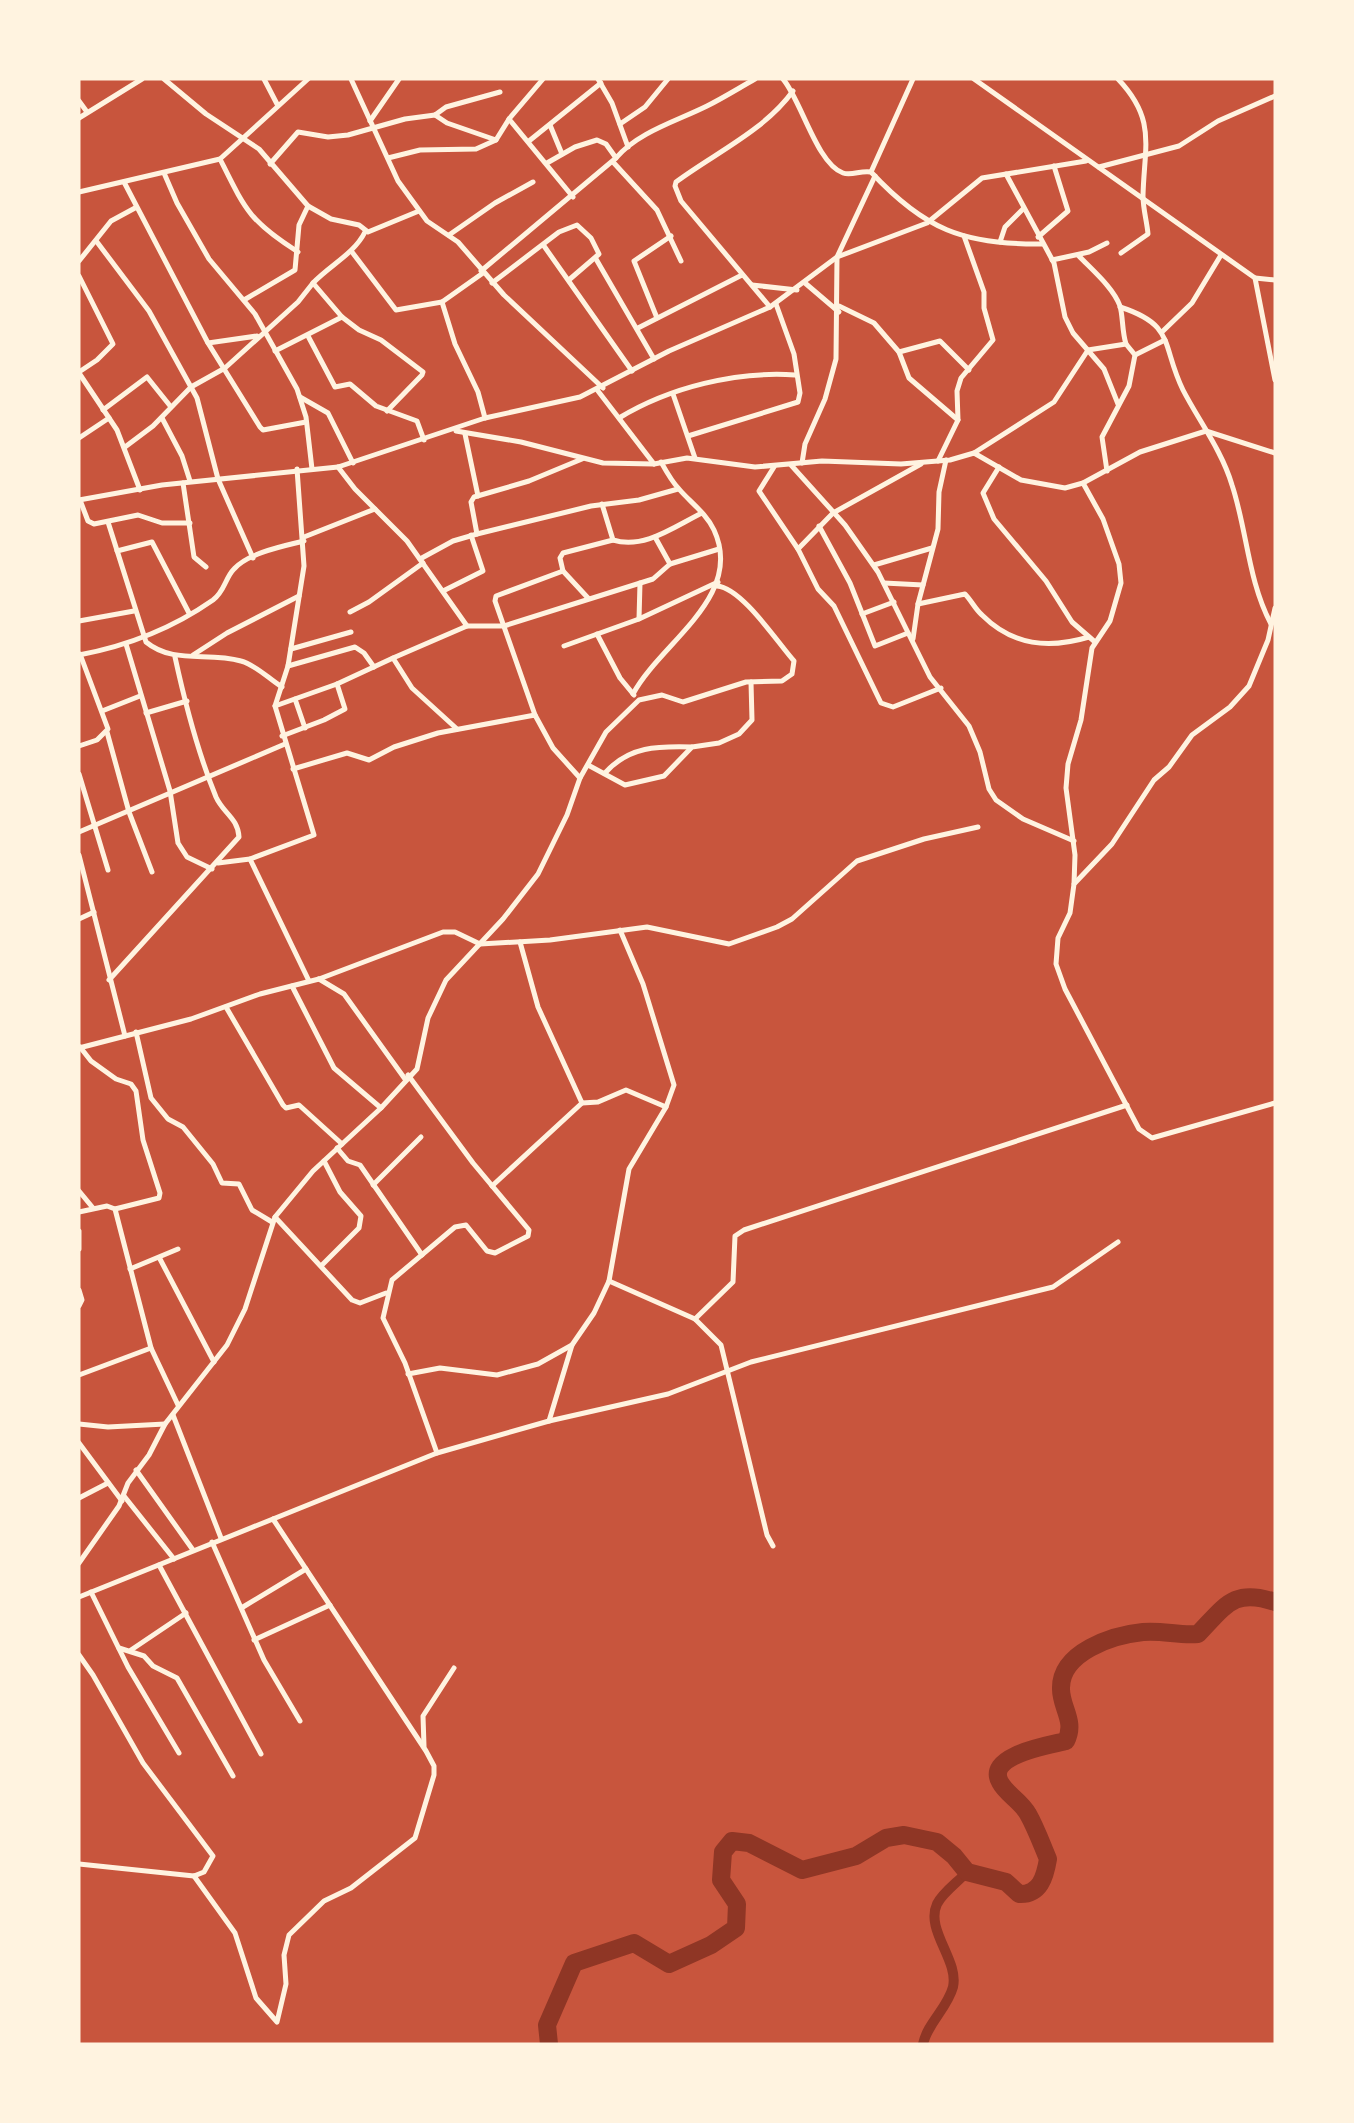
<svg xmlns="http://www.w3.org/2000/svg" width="1354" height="2123" font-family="'PT Sans Narrow',sans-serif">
<rect width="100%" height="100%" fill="#c8553d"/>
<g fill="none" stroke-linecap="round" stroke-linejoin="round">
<path stroke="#8f3625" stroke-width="10" d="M923,2044C928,2022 947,2009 953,1987C959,1960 925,1930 937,1904C943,1892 958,1882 967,1872"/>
<path stroke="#8f3625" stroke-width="18" d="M549,2044L547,2025L574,1963L634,1943L669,1964L711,1945L736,1928L737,1904L721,1880L723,1852L732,1841L749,1843L802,1870L856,1856L886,1838L904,1835L937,1842L954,1856L967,1872L1006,1882L1019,1894C1040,1895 1045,1877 1048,1859C1042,1845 1036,1828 1028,1814C1021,1801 1006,1794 1000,1782C985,1755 1051,1745 1066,1741C1076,1721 1061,1708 1061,1689C1060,1652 1113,1635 1143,1632C1162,1630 1180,1636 1198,1634C1226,1605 1234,1588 1275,1602"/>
<g stroke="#fff3e0" stroke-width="5">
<path d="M164,79L206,114L259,149L308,206L331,219L359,225L368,232L419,211"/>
<path d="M264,79L277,104"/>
<path d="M351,79L398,181L427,221L458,242L504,295L603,388"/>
<path d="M543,79L509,119L573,197"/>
<path d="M598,79L612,103L628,147"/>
<path d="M783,79C801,100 817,164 843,173C852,176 861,170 871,172C924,229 963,245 1042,244"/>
<path d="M974,79L1255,278L1275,380"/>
<path d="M1118,79C1157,120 1144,146 1143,196C1143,209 1147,222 1148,234L1121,253"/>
<path d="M79,101L87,112"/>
<path d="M435,115L447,123L496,140"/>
<path d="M79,118L142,79"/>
<path d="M370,121L399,79"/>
<path d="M620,124L645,107L668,79"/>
<path d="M550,125L562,154"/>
<path d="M529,141L601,83"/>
<path d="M388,158L420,150L476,149L496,140L509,119"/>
<path d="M220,159C245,209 249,221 298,252"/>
<path d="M613,162L657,210L681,261"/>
<path d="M547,163L575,147L597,140L606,144L616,158C638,132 677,121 707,106C723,98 739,88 755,79"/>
<path d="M270,164L298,132L328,137L348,135L405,119L435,115L446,107L500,92"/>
<path d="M1099,167L1179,146L1218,121L1275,96"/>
<path d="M871,172L913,79"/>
<path d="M164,173L177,203L209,259L255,314L297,389L306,417L312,469"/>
<path d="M1006,174L1054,263L1065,317L1073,333L1104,369L1118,404"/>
<path d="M124,182L208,343L260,427L263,430L306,422"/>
<path d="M79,192L220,159L308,79"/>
<path d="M365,232C354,254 330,265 313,283L342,317L359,330L381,340L423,372L422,375L387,411"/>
<path d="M449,235L495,203L533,182"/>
<path d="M1038,237L1068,211L1054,166"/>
<path d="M97,242L149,311L197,398L218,479L253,558"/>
<path d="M1000,242L1005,227L1023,209"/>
<path d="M544,246L632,371"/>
<path d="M352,252L396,310L442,302L483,273"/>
<path d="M596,259L654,359"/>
<path d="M1052,260L1089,252L1107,243"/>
<path d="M79,261L111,221L135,208"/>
<path d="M481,271L616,158"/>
<path d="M79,276L113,344L97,360L79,372"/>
<path d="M1255,278L1275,280"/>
<path d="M492,283L559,232L577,225L591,238L599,254L570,279"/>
<path d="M805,283L839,312"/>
<path d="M752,285L797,290"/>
<path d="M244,300L295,270L299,225L308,206"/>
<path d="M442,302L455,344L478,392L485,418"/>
<path d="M839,306L874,323L899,352L909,378L958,420"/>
<path d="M770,307L681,201L675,186L676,182C715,153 764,131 793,91"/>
<path d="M1120,307C1176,325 1161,345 1183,390C1199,421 1222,451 1232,485C1247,530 1248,581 1271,624"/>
<path d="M657,318L634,261L671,236"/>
<path d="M638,328L742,275"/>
<path d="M1163,331L1192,303L1221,255"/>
<path d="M308,336L335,387L350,384L376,406L417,421L424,440"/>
<path d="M208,343L257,336"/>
<path d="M275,351L342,317"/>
<path d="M899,352L940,341L969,370"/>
<path d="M1135,355L1165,340"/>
<path d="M79,373L117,430L140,490"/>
<path d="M598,391L654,464"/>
<path d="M673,394L695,458"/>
<path d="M300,397L328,413L353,463"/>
<path d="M103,410L147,377L171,407"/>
<path d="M162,418L182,456L190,481"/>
<path d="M619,418C670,387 737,371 795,375"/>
<path d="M456,431L521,442L603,463L654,464L687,458L755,467L822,461L901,464L950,460L974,453L1021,480L1065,488L1083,483L1140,452L1206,431L1275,453"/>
<path d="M465,434L478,496"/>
<path d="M688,436L798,402L800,393L794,354L776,304"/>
<path d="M79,438L109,418"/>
<path d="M125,447L153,426L191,387L225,368L298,302L313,283"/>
<path d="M974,453L1054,402L1088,350L1126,344C1122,332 1123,316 1120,306C1113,287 1091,269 1078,255"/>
<path d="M938,461L958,420L957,391L961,378L993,340L984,308V292L964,236"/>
<path d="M802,463L805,444L825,399L836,359L837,257L875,176"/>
<path d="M921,464L833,513L798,549L818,589L834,606L881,703L893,707L941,688"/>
<path d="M791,465L845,525L878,572L930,677L969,726L980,752L989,789L996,800L1023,819L1074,841"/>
<path d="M338,467L355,489L407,541L467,626L393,658L412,688L457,729"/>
<path d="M774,467L759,491L798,549"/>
<path d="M999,467L983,493L994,519L1046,581L1072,622L1095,642"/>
<path d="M1107,471L1102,437L1129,386L1135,355L1126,344"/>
<path d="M183,483L194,557L206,567"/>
<path d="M79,500L162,485L338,467L485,418L580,397L669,351L770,307L837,257L927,223L982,178L1086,161"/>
<path d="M80,500L88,521L94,524L138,515L162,523H190"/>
<path d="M602,504L613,540C644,550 675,526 702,513"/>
<path d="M108,522L146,642C174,665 208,651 241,661C256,665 269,679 282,687"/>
<path d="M819,526L850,583L875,646L908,633"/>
<path d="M477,534L591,506L639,500L678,489"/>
<path d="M304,537L375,509"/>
<path d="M655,537L670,564"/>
<path d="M117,551L152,542L189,613"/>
<path d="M420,559L453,541L477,534L471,502L474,497L529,481L582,459"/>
<path d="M874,565L932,548"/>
<path d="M563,571L588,598"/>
<path d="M884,583L923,585"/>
<path d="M443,591L483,571L471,535"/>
<path d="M918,604L965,594C971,600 975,609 982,615C1013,646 1049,649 1089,637"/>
<path d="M1275,608L1268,640L1249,686L1230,707L1192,735L1169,767L1154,780L1112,844L1074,884L1070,913L1058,938L1056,964L1065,989L1139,1129L1152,1138L1275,1103"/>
<path d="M350,612L369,602L423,563"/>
<path d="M862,614L894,602"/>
<path d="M639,619L640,583"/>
<path d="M79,621L134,611"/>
<path d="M467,626H504L653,579L670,564L719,549"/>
<path d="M597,634L620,678L634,695"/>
<path d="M913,639L918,604L938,529L939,492L946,460"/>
<path d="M126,644L170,791L178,843L187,857L212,869"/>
<path d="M564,646L639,619L718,582"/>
<path d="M291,649L351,632"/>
<path d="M79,655C127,646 173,628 213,600C225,591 225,578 234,569C248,553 284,546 304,541"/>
<path d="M193,655L227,633L299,596"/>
<path d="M288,666L355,647L364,653L374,667"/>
<path d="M633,694C660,643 745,597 714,530C706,513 690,502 679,489C672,482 666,471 661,462"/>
<path d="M295,699L305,728"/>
<path d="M275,706L337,684L393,658"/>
<path d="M102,711L140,696"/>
<path d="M146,713L187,701"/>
<path d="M535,715L495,601L496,596L563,571L560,558L563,553L613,540"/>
<path d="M107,732L129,812L152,872"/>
<path d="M282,736L324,720L345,709L337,684"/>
<path d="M79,746L97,740L108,729L80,654"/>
<path d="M588,765L625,785L664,776L692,747L719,743L739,734L752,720L751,682"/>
<path d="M605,773C629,746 658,746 692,747"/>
<path d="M79,774L108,870"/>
<path d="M580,778L606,732L639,700L662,695L683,702L746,682L782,681L792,674L794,661C777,642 742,588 717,586"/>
<path d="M79,832L285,744"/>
<path d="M79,855L125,1036"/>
<path d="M250,859L314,835L275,706L288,666L304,566L297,469"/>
<path d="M218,863L250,859L309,981"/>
<path d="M1074,884L1075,855L1066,788L1068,764L1081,720L1092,648L1110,621L1121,583L1119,564L1103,519L1083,483"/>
<path d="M79,919L94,912"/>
<path d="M520,942L538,1007L582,1103L598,1102L626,1090L666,1107"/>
<path d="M319,979L344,994L405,1079"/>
<path d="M109,980L239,837C238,818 223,813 216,797C198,753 185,703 175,657"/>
<path d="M292,986L334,1068L381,1108"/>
<path d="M226,1007L283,1105L286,1108L299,1105L342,1144"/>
<path d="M136,1032L151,1098L168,1119L183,1127L213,1164L222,1183L239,1184L252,1210L272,1222"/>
<path d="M80,1047L91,1061L116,1079L131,1084L136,1091L143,1140L160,1193L159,1198L115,1209"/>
<path d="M79,1048L191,1019L260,994L319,979L443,932H455L480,944L550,940L647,927L729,944L777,927L792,919L857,861L924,839L978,827"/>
<path d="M337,1148L348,1161L360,1165L422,1255"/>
<path d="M373,1185L421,1137"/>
<path d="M492,1186L582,1103"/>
<path d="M79,1191L93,1208"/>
<path d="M79,1212L107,1206L115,1209L151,1348L178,1405"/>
<path d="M275,1217L352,1300L360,1303L386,1293"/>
<path d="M79,1231V1249"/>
<path d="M160,1259L214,1362"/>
<path d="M322,1265L359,1228L361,1216L340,1192L324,1161"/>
<path d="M130,1269L178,1249"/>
<path d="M609,1281L695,1319L721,1345L767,1535L773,1546"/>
<path d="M79,1290L82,1300L79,1306"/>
<path d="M695,1319L733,1282L735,1236L744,1230L1127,1105"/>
<path d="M408,1374L440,1368L497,1375L538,1364L572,1345L594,1313L609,1281L629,1169L666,1107L674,1085L643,984L620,930"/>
<path d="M79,1375L151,1348"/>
<path d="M173,1415L221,1538"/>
<path d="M549,1421L572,1345"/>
<path d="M79,1424L108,1427L165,1424"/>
<path d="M79,1443L122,1501"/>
<path d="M437,1453L549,1421L668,1394L751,1362L1053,1287L1118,1242"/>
<path d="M136,1470L193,1550"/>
<path d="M124,1496L174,1559"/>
<path d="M79,1498L108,1483"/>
<path d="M212,1542L264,1660L300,1721"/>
<path d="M79,1563L119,1506L128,1483L149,1455L165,1424L227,1345L245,1309L275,1217L313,1171L381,1108L417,1069L428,1018L446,980L503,919L538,874L567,815L580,778L553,748L535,715L438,733L394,747L369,760L347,753L293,769"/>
<path d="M159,1565L261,1754"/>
<path d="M91,1592L128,1667L179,1753"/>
<path d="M79,1597L437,1453L405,1363L383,1318L392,1280L455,1227L466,1225L487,1251L495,1253L528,1236L529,1230L473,1163L408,1075"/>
<path d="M243,1607L306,1569"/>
<path d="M254,1640L330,1605"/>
<path d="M119,1648L144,1656L153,1666L177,1678L233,1776"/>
<path d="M131,1650L186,1613"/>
<path d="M79,1655L93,1675L143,1763L213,1856L204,1872L194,1876L79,1864"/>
<path d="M424,1746L423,1716L454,1668"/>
<path d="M194,1876L235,1933L256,1998L277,2022L286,1984L284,1955L289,1935L324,1901L351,1888L415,1838L434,1775V1766L426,1751L273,1519"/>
</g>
</g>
<rect width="1354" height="2123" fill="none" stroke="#fff3e0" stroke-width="161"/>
</svg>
